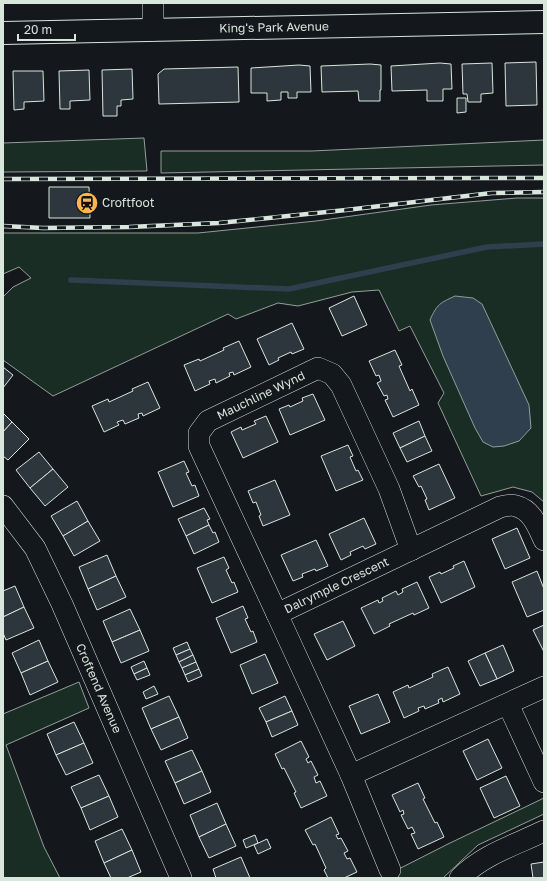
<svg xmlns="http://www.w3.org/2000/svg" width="547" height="881" font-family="'Golos Text',sans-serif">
<rect width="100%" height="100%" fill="#14181c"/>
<g fill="#1a2d24" stroke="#939e99">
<path d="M144,138L147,171L3,172V143Z"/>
<path d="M544,140V165L161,173V151H312Z"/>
<path d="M517,198H544V502L532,492L513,487L481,496L438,403L444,393L410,326L399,331L379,290L352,292L298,306L278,303L236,319L228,314L53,396L3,360V297L13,287L31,278L19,267L3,274V233H198L316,221L431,205Z"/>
<path d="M79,682L89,708L6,745L44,847L60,878H3V714Z"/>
<path d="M544,798V814L478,845L443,878H381L448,844Z"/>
</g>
<path fill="#2f3f4d" stroke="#939e99" d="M455,296L473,298L482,304L529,405L531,428L519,441L504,446L493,447L483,442L475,428L443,356L430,320C437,304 440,303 455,296Z"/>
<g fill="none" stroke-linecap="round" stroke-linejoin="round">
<path stroke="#2f3f4d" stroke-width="5.5" d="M71,280L289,289L487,247L544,244"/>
</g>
<g fill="#2c363c" stroke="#d8e6dc">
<path d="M536,62L537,105L506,106L505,63Z"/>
<path d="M440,63L451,64L452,89H443V101H427V90L392,91L391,66Z"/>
<path d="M492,63L493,93L481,94V102H468L467,94H463L462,64Z"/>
<path d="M370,64L381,65V90H380V101H359L358,91L322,92L321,66Z"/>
<path d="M299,65L310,66L311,92H297V98H288V92H281V100L267,101V93H251V68Z"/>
<path d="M238,67L239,102L159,104L158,74L164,69Z"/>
<path d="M132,69L133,99L121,100V106H117V116H103L102,70Z"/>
<path d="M89,70L90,100L70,101V109H60L59,71Z"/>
<path d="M13,71H43L44,101L24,102V109L14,110Z"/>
<path d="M457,98H466V112L457,113Z"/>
<path d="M49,187H89L90,218H49Z"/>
<path d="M354,296L367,325L342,336L329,308Z"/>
<path d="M292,323L304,349L292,354L291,352L278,358L279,360L269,365L257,339Z"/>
<path d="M239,341L251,367L234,375L233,372L229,373L230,376L216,383L215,379L209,381L210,384L195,391L184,365L199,359L200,361L224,350L223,348Z"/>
<path d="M395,350L402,365L399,366L410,391L412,389L419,405L393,417L385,400L388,399L387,395L384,396L377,383L381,381L379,375L376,376L369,361Z"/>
<path d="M3,367L13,375L3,388Z"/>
<path d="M148,382L160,408L143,416L142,413L138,414L139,418L125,424L123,420L117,422L119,425L104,432L92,406L108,399L109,402L133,391L132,389Z"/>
<path d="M313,394L325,420L290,435L279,409L289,405L290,407L303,401L302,398Z"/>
<path d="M3,413L12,422L3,432Z"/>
<path d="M266,416L278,442L243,458L231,432L241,427L242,430L256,424L254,421Z"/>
<path d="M419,421L425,436L400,448L393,433Z"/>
<path d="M12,422L29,439L8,460L3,456V432Z"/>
<path d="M425,436L432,451L407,462L400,448Z"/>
<path d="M348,445L353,456L350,457L356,471L358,470L363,480L336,491L321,456Z"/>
<path d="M39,452L53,469L30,488L16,470Z"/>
<path d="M184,461L189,472L186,473L192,486L195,485L199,496L173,507L158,472Z"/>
<path d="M439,464L455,498L429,510L425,500L427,499L421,486L419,487L413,476Z"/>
<path d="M53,469L68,487L45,506L30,488Z"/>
<path d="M275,480L290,515L263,526L259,516L261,515L256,502L253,503L248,491Z"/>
<path d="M77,501L88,521L63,536L51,516Z"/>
<path d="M204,508L210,519L207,520L209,525L186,536L178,519Z"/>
<path d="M364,518L376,544L365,549L363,546L350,552L351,555L341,560L329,534Z"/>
<path d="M88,521L100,541L74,556L63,536Z"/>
<path d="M209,525L213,533L215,532L219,542L194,554L186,536Z"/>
<path d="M517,528L530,558L505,569L492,539Z"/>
<path d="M316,540L328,566L316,571L315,569L302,574L303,577L293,581L281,555Z"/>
<path d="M107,555L116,576L88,589L79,567Z"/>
<path d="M224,557L229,568L226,570L232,583L234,582L238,592L212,603L197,568Z"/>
<path d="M464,561L475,587L441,603L429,577L440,572L441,574L454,568L453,566Z"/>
<path d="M537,571L544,589V610L527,617L512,582Z"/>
<path d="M116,576L126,597L97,610L88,589Z"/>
<path d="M417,582L429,608L414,615L413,613L389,624L390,626L374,634L361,608L378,600L379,603L383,601L382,598L396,591L398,595L403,592L402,589Z"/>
<path d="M15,586L24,607L3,617V591Z"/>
<path d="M243,606L248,618L245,619L251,632L253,631L257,642L231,653L216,618Z"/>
<path d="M24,607L34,628L6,640L3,633V617Z"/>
<path d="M130,609L140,630L112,642L103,621Z"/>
<path d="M343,621L355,646L327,660L314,634Z"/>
<path d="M544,625V652L533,630Z"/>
<path d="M140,630L149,651L121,663L112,642Z"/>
<path d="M39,640L48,661L21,673L12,653Z"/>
<path d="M187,642L190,649L176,655L173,648Z"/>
<path d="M503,645L514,671L497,679L485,653Z"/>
<path d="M190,649L193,655L179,662L176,655Z"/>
<path d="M485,653L497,679L480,686L468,661Z"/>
<path d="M265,654L278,683L252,694L240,665Z"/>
<path d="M193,655L196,662L182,668L179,662Z"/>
<path d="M48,661L58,682L30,695L21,673Z"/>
<path d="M144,661L147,668L134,674L131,667Z"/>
<path d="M196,662L199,669L185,675L182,668Z"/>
<path d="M448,667L460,694L443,702L442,698L438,700L439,703L425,709L424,706L418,708L419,711L404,718L393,692L408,685L409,688L433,677L432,674Z"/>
<path d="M147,668L150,675L137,680L134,674Z"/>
<path d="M199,669L202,676L188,682L185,675Z"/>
<path d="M154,686L158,694L146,699L143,692Z"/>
<path d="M378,694L390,722L361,734L349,706Z"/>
<path d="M169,696L179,717L151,729L142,708Z"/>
<path d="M285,696L292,711L266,722L259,708Z"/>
<path d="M292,711L298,725L272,737L266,722Z"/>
<path d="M179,717L188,738L161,750L151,729Z"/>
<path d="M74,722L84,743L56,755L47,734Z"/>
<path d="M488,739L502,768L477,780L463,751Z"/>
<path d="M301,741L309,757L306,759L308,763L311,761L318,775L314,777L316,783L320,781L327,796L301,808L294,793L296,792L284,768L282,769L275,754Z"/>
<path d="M84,743L93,763L66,775L56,755Z"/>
<path d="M192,750L202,771L175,783L165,761Z"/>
<path d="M202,771L211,792L184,804L175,783Z"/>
<path d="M99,775L109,796L81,808L71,787Z"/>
<path d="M506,776L520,806L494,818L480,788Z"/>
<path d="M418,783L425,798L423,799L435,823L437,822L444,837L418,849L411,834L415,833L412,827L408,829L401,815L404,814L403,810L400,812L392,795Z"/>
<path d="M109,796L118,817L90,830L81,808Z"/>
<path d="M217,803L226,824L199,837L190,815Z"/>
<path d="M331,817L339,834L336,835L338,839L341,838L348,851L344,853L347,859L350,858L357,872L344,878H328L324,870L326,868L315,844L313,845L305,830Z"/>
<path d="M226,824L236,846L209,858L199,837Z"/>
<path d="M122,829L132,850L104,863L95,841Z"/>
<path d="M255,835L258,843L246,848L243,840Z"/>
<path d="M267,839L271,848L258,854L254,845Z"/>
<path d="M132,850L141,872L127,878H111L104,863Z"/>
<path d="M241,857L250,878H216L213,869Z"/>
<path d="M544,862V878H533L531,864Z"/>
</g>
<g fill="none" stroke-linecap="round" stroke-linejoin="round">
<g stroke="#d8e6dc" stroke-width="22">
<g id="minor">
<path d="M153,3V30"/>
<path id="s1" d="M3,506L35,548L62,604L181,878"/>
<path id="s2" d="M277,614L199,446V433L208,421L318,368L332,374L341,385L389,489L411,550"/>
<path d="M508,704L544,782"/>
<path d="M351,775L544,687"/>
<path id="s3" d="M390,870L351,775L277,614L500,507C505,506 512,504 516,506C532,510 538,527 544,540"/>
<path d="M460,878C482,855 515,845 544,831"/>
</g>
</g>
<g stroke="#d8e6dc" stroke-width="24">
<g id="major">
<path id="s4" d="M3,33L544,22"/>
</g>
</g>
<use href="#minor" stroke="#14181c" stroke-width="21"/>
<use href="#major" stroke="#14181c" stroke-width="22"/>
<g stroke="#d8e6dc" stroke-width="4.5">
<g id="rail">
<path d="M3,179L544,178"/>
<path d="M3,226L43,228L129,227L219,223L346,210L492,193L544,192"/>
</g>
</g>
<use href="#rail" stroke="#14181c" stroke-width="3" stroke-dasharray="9" stroke-linecap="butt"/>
</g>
<defs>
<g id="station-disc" transform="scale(1.15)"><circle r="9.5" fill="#ffb74d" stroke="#14181c"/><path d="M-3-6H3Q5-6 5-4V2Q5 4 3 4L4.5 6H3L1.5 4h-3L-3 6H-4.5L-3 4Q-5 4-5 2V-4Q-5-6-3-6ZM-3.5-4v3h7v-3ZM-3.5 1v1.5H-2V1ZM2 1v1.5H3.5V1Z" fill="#111"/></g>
</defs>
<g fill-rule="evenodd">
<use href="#station-disc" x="87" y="203"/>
</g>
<g text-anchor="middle" stroke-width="3" stroke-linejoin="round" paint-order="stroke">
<g font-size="12" fill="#d8e6dc" stroke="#14181c">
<text dy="4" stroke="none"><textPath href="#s4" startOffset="271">King's Park Avenue</textPath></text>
<text dy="4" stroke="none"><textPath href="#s2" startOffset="272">Mauchline Wynd</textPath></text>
<text dy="4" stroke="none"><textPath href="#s3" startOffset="346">Dalrymple Crescent</textPath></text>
<text dy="4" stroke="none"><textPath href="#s1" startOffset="207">Croftend Avenue</textPath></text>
</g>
<g font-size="12" fill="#d8e6dc" stroke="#14181c" text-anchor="start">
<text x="102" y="207">Croftfoot</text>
</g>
</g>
<rect width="547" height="881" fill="none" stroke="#d8e6dc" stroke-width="8"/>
<path d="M18 34v6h57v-6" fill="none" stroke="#d8e6dc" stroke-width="2"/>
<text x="24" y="34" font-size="12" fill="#d8e6dc" stroke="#14181c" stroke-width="3" paint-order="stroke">20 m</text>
</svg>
